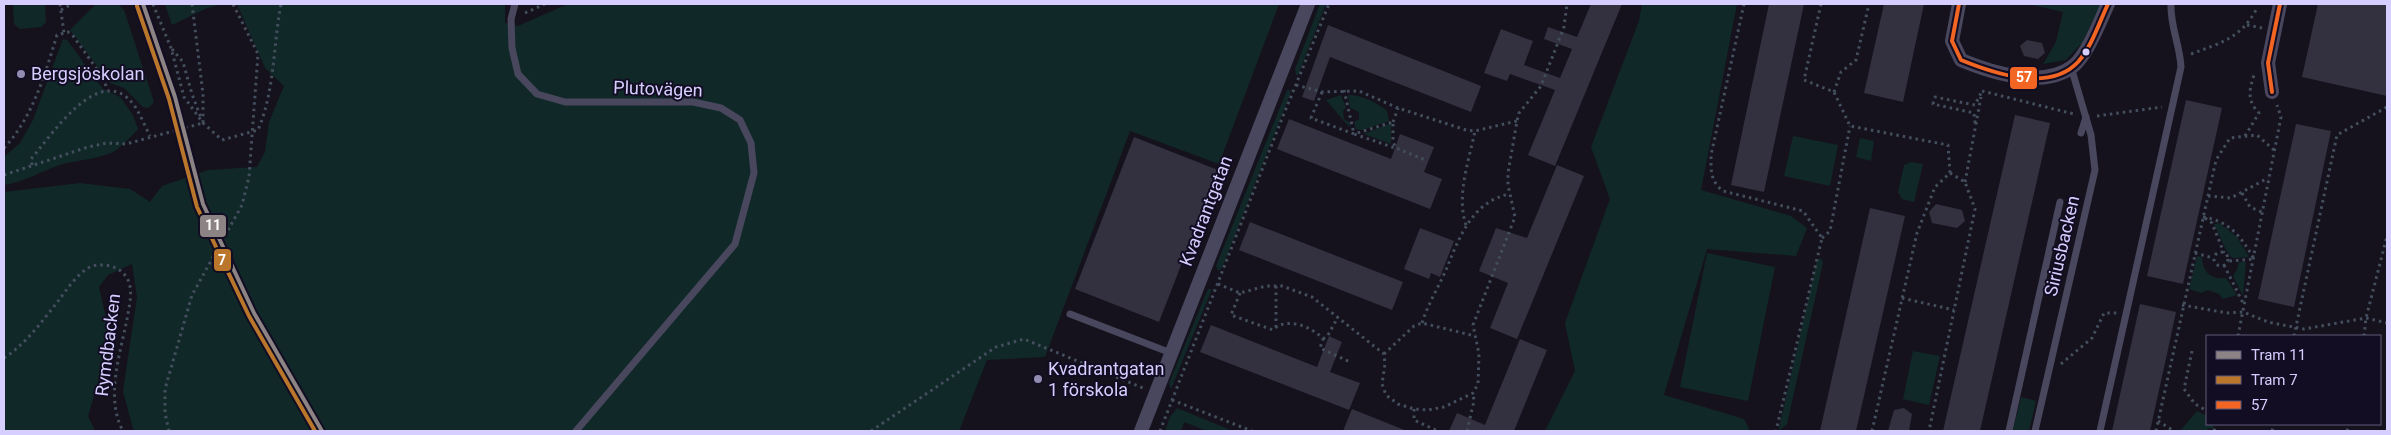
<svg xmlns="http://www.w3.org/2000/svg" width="2391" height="435" font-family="Roboto,sans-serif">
<rect width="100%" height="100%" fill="#15121d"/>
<g fill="#112829">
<path d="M13,4H45L46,22L41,27L20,29L14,24Z"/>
<path d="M96,4H118L124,10L154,102L148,108L143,107L124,88L110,83L70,30Z"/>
<path d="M165,4H221L205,9L172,25Z"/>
<path d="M237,4H505V23L518,26L568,4H1279L1219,164L1130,131L1045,357L987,360L959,431H137L133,429L123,391L137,297L132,264L108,275L99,287L107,322L108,349L88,416L95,431H4V192L80,183L130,189L150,202L162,186L208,170L257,167L265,152L269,122L284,86L265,68Z"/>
<path d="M1320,4H1326L1298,75H1296L1295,69Z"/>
<path d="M1642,4H1737L1701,190L1791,216L1807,228L1796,256L1707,249L1664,395L1744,419L1750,431H1545L1575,371L1565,323L1610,199L1591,147L1639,21Z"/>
<path d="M2028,4H2101L2082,43L2066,60L2043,64L2056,42L2063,12Z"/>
<path d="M63,39L67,40L103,89L120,97L133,115L138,129C136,132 117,151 113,152C98,159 79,160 63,164C43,170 25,182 4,185V157L20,143L33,120Z"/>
<path d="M1287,90H1290V94L1222,268L1218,271L1216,266Z"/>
<path d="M1341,95L1346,108L1343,111L1344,119L1349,122L1350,128L1326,100Z"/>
<path d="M1348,95C1362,95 1376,102 1387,111L1389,121L1362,130L1356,129L1354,122L1359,119V112L1350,108Z"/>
<path d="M1391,123V144L1364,134Z"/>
<path d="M1793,136L1838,145L1830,186L1784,176Z"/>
<path d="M1860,138L1874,141L1871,161L1856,157Z"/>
<path d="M1911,162L1923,164L1914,202L1902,199L1898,192L1904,165Z"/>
<path d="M2219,223L2237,237L2249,257L2232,258L2225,248L2214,224Z"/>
<path d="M1707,253L1775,267L1748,401L1680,387Z"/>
<path d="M2197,256L2202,257C2202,273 2212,280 2226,278L2237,295L2223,299L2219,294L2208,290L2201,293L2189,289Z"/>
<path d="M1821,258L1823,262L1821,272L1787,424L1780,430L1779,428L1817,260Z"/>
<path d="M2239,262H2246L2243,296L2233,276L2237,270Z"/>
<path d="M1208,289H1212L1171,389L1169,383Z"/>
<path d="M1913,351L1940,356L1929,405L1903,399Z"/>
<path d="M2021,397L2036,401L2029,431H2013Z"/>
<path d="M1177,408L1228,429L1227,431H1207L1184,422L1181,431H1165L1170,417Z"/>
<path d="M2197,411L2207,416V424H2214L2213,429L2208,428L2207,431H2180Z"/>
</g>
<g fill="#33303f">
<path d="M1591,4H1622L1555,166L1528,155L1555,90L1510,74L1507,81L1484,73L1501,29L1533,41L1524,65L1560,78L1572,49L1544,39L1548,27L1577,37Z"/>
<path d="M1769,4H1804L1764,192L1731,185Z"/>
<path d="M1884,4H1924L1903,102L1864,93Z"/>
<path d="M2318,4H2387V96L2302,77Z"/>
<path d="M1328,25L1481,86L1471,112L1330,57L1314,101L1302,97Z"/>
<path d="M2027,40L2042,43L2045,53L2038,59L2024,56L2020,46Z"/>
<path d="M2186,100L2222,108L2183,284L2147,276Z"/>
<path d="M2015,115L2050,123L1980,431H1943Z"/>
<path d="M1289,119L1391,159L1400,134L1434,147L1424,172L1442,179L1430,209L1277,149Z"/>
<path d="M2296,124L2331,131L2294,307L2258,299Z"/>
<path d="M1134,137L1218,170L1159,322L1075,289Z"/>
<path d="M1557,165L1584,176L1517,339L1490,328L1508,283L1479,271L1496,228L1527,238Z"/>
<path d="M1936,204L1962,210L1965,221L1957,228L1932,223L1929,212Z"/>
<path d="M1870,208L1905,216L1856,431H1820Z"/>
<path d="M1250,222L1403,282L1392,310L1239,250Z"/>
<path d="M1420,228L1454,241L1440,277L1431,273L1429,279L1404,269Z"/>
<path d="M2140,304L2176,312L2169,345L2150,431H2112Z"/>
<path d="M1211,325L1317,367L1329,336L1342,342L1330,372L1360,383L1349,410L1200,352Z"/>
<path d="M1520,339L1547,350L1514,431H1449L1457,413L1485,425Z"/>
<path d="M1904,408L1912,414L1909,431H1888L1894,410Z"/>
<path d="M1352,409L1407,431H1343Z"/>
</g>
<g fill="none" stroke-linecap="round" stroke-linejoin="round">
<g stroke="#444f5e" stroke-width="3" stroke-dasharray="2.5 4" stroke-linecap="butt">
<path d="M60,4L64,33"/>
<path d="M153,4L171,48L184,97L203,123L222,140L258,130C275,90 273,46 281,4"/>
<path d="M192,4L203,94V123"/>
<path d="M1744,4L1711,155C1711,170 1710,181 1723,191L1803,211L1822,238L1776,431"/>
<path d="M1821,4L1804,80L1834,92L1850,126L1948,145L1950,173"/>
<path d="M61,10L72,4"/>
<path d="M525,13L545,4"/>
<path d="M2247,25L2262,28"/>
<path d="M172,49L183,62L192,94L201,118"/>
<path d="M2191,54C2220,43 2240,39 2256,10"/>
<path d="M1296,85L1322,92L1359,91L1398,108L1466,130L1475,131L1517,121"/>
<path d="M1344,90L1354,134L1395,148"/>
<path d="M1982,91L2074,114"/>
<path d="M1322,92L1311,118L1354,134L1393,122V142L1396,148L1425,160"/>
<path d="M1834,92L1841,72L1856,60L1869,4"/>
<path d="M2097,116L2162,107"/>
<path d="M1393,122L1398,108"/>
<path d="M1975,123L1974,113L1933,104L1935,97L1975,105L1982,91"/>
<path d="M2245,136L2259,113C2247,101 2249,90 2254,75"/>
<path d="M4,148C33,117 45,74 57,35L68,32L73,36L104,79L107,90"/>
<path d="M32,165L31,159C52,135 100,60 134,105C140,114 145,126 150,136"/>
<path d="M4,175L88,147L107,143L126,144L203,123"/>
<path d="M1965,182L1981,97"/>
<path d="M2242,193L2250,207L2262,212"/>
<path d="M2208,196L2231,198L2268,178"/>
<path d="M2203,217C2229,221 2241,236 2254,259L2228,261"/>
<path d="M2205,218L2212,223L2224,253"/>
<path d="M1466,225C1456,196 1469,160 1475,131"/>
<path d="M1822,238L1830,231L1850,126"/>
<circle cx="2221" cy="259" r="7"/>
<path d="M2195,253L2213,258"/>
<path d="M2224,265L2244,305"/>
<path d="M1218,284L1240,293L1266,286H1282L1312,297L1384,354L1385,364L1382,384L1386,395L1398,404L1414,409L1428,410L1444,407L1473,393L1478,384L1479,354L1473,325L1515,217L1508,185V173L1517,121L1519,113L1541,86L1564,27L1567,4"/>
<path d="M1276,286V327"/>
<path d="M1240,293L1231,315L1273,330C1286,316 1313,327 1323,339L1320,348L1350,362"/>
<path d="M1902,298L1954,310"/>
<path d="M2182,305L2227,313L2243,312L2268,322L2304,329L2366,318L2387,323"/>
<path d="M1422,323C1428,304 1438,288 1446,270C1459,238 1472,201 1510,194"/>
<path d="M2238,336L2281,117L2277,105"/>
<path d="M2294,336L2337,135L2387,107"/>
<path d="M2364,336L2366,318L2387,236"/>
<path d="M1323,339L1328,335L1338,317"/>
<path d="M2192,351L2184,389L2195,404L2207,411"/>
<path d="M1384,354L1414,326L1422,323L1475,336"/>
<path d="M4,358C26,344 43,320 59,300C67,289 78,273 90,267C103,262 120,266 127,278C134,290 129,307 127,319C120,355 105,398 123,431"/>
<path d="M2061,364L2092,338L2104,313H2117"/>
<path d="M1172,400L1252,431"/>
<path d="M1414,409V420L1438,431"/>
<path d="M2158,421L2174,431"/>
<path d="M169,431L165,413V389L192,295L242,205L249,177L258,54L233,4"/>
<path d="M871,431L996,347L1024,339L1143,388"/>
<path d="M1160,431L1283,116L1329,4"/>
<path d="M1467,431L1474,401L1473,393"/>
<path d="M1872,431L1917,233L1935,187L1950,173L1965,182L1975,209L1929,431"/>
<path d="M2156,431L2216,160L2230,138L2257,135L2274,150"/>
<path d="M2214,431L2216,424"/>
<path d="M2272,431L2274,424"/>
<path d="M2347,431L2349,424"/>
</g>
<g stroke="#49475e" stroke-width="7">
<path d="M515,4L511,19L512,48L518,74L537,94L565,102H693L721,108L740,120L751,143L754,173L735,244L576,431"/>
<path d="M2081,133L2086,117"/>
<path d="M1070,314L1171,353"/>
<path d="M2009,431L2060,202"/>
<path d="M2035,431L2095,170L2091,135L2071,67"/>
<path d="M2100,431L2181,67C2180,45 2170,26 2171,4"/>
</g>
<g stroke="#49475e" stroke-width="14">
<path d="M1959,4L1952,41L1961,60C1990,72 2042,89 2072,67C2087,56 2100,21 2108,4"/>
<path d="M2272,92L2268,63L2280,4"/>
<path d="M1141,431L1308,4"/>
</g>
<g stroke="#120d22" stroke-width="8">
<g id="bus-1">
<path d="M1959,4L1952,41L1961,60C1993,73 2049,93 2078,62C2092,46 2099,23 2108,4"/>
<path d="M2272,92L2268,63L2280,4"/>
</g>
</g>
<use href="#bus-1" stroke="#f26522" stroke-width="4"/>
<g stroke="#120d22" stroke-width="8">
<path id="tram-1" d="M143,4L175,97L203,204L254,313L322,431"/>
</g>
<g stroke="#120d22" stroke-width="8">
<path id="tram-2" d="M137,6L169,99L197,207L249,316L315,431"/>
</g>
<use href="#tram-1" stroke="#8c8385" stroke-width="4"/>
<use href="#tram-2" stroke="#ba762b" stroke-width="4"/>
</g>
<circle fill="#d6ceff" stroke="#120d22" stroke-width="2" cx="2086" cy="52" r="4.5"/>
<g fill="#928cb0" stroke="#120d22" stroke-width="2">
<circle cx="21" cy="74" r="5"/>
<circle cx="1038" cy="379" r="5"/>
</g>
<g text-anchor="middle" stroke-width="4" stroke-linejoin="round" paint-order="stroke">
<g font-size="18" fill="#d6ceff" stroke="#120d22" text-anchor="start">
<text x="31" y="80">Bergsjöskolan</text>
<text x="1048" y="375">Kvadrantgatan<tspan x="1048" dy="21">1 förskola</tspan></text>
</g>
<g font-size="18" fill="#d6ceff" stroke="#120d22">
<text transform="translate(658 89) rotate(2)" y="6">Plutovägen</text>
<text transform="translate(1206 211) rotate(-69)" y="6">Kvadrantgatan</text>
<text transform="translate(2062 246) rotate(-77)" y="6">Siriusbacken</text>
<text transform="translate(108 345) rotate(-83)" y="6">Rymdbacken</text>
</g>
</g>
<g stroke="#120d22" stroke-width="2">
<rect x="2009" y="66" width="29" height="24" rx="5" fill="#f26522"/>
<rect x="199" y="214" width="28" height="24" rx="5" fill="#8c8385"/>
<rect x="213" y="248" width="19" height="24" rx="5" fill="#ba762b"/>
</g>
<g font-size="14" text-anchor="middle" font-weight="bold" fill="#fff">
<text x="2024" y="82">57</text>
<text x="213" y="230">11</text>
<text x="222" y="265">7</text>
</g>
<rect width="2391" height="435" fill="none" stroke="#d6ceff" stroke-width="10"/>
<rect x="2206" y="335" width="175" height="90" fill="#120d22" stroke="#605a7a"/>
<rect x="2216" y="351" width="25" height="8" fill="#8c8385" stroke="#605a7a"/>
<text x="2251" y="360" font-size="15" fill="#d6ceff">Tram 11</text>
<rect x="2216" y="376" width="25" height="8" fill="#ba762b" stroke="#605a7a"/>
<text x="2251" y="385" font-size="15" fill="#d6ceff">Tram 7</text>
<rect x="2216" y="401" width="25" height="8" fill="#f26522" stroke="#605a7a"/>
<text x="2251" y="410" font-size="15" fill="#d6ceff">57</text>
</svg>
